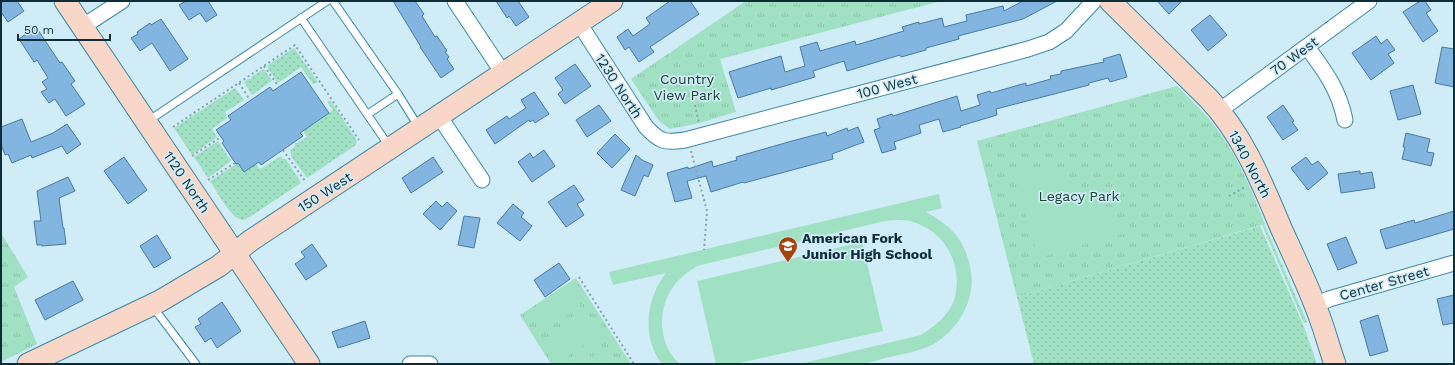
<svg xmlns="http://www.w3.org/2000/svg" width="1455" height="365" font-family="'Work Sans',sans-serif">
<defs>
<pattern id="grass-dots" width="8" height="8" patternUnits="userSpaceOnUse"><rect width="8" height="8" fill="#a0e1c3"/><path d="M2 2h.1M6 6h.1" fill="none" stroke="#89c1a8" stroke-width="1.8" stroke-linecap="round"/></pattern>
<pattern id="park-tufts" width="24" height="20" patternUnits="userSpaceOnUse"><rect width="24" height="20" fill="#a0e1c3"/><path d="M3 7l-1-3M5 7V3M7 7l1-3M15 17l-1-3M17 17v-4M19 17l1-3" fill="none" stroke="#89c1a8"/></pattern>
</defs>
<rect width="100%" height="100%" fill="#d0ecf7"/>
<g fill="url(#grass-dots)">
<path d="M294,48L318,82L313,84L301,67L278,83L268,68V65Z"/>
<path d="M264,69L272,81L252,95L244,82L248,79H251L252,76Z"/>
<path d="M235,88L244,100L225,112L227,118L212,129L217,137L192,155L174,128Z"/>
<path d="M328,101H331L357,141L356,145L307,178L291,156V153L290,150L295,146V144L307,137L303,131L333,110L327,102Z"/>
<path d="M218,141L231,161L208,178L194,157Z"/>
<path d="M281,156L283,159H286L301,183L248,218C245,220 242,220 239,219C230,216 216,190 210,181L238,163L244,172L256,164L260,169Z"/>
<path d="M1241,171L1307,322L1304,323L1254,206Z"/>
<path d="M1260,226L1304,327L1317,364H1034L1017,297Z"/>
</g>
<g fill="url(#park-tufts)">
<path d="M746,1H941L720,59L736,112L700,123L670,129L659,121L631,79Z"/>
<path d="M1177,86C1193,102 1209,117 1222,136C1241,163 1253,194 1265,224L1017,297L977,141Z"/>
<path d="M1,233L28,277L14,287L37,344L1,362Z"/>
<path d="M576,278L631,364H551L520,315Z"/>
</g>
<g fill="#a0e1c3">
<path d="M1037,170L1058,174L1085,188L1107,207L1121,234L1038,258L1015,175Z"/>
<path d="M939,194L942,208L926,212C953,227 966,241 971,272C976,303 954,337 925,348C914,352 902,354 890,357C881,359 870,363 861,364C841,365 820,364 800,364L921,335C934,327 949,315 954,300C964,268 947,234 916,223C906,219 895,220 885,221L697,266C688,272 679,278 673,287C657,309 658,346 680,364H662C646,344 645,314 655,292C657,285 662,279 666,273L613,285L609,272Z"/>
<path d="M862,242L883,331L735,364H716L697,281Z"/>
<path d="M570,289L581,307L543,331L532,313Z"/>
<path d="M588,318L600,335L562,360L550,342Z"/>
<path d="M607,347L618,364H581Z"/>
</g>
<g fill="#82b5e0" stroke="#487aa3">
<path d="M1,1H17L24,11L8,22L1,12Z"/>
<path d="M186,1H208L217,15L206,22L200,13L189,20L179,5Z"/>
<path d="M393,1H415L424,14L422,16L435,37L437,36L447,51L445,52L449,57L447,59L454,69L441,78L420,47H421Z"/>
<path d="M496,1H518L529,17L516,26L509,16L507,18Z"/>
<path d="M670,1H690L699,14L650,47L654,52L639,62L629,47L625,50L617,37L628,29L633,36L650,24L646,18Z"/>
<path d="M1023,1H1057L1023,19L958,36L959,39L926,48V50L901,57L900,55L847,71L844,61L813,71L815,77L771,90V88L738,98L729,72L781,56L785,72L805,66L800,47L817,42L820,51L855,41L856,45L904,31L902,27L919,22V24L942,18L944,27L967,21L966,15L1003,6L1004,11Z"/>
<path d="M1157,1H1182L1169,14Z"/>
<path d="M1420,1H1425L1431,10L1426,13L1438,31L1423,42L1403,12Z"/>
<path d="M1210,15L1227,35L1208,51L1191,30Z"/>
<path d="M161,19L188,59L170,71L152,43L140,51L131,38L138,34L137,32L150,23L151,25Z"/>
<path d="M36,27L60,63L62,62L75,81L71,84L85,104L66,116L55,99L49,103L41,92L47,89L42,82L48,78L37,60L34,62L19,39Z"/>
<path d="M1376,36L1381,44L1387,39L1395,50L1388,54L1394,63L1371,80L1352,53Z"/>
<path d="M1442,47L1454,49V87L1435,83Z"/>
<path d="M1120,54L1127,77L1110,82L1108,78L1089,83V85L996,109L997,115L960,126L961,127L943,132L939,119L919,125L921,133L894,142L896,149L882,153L874,130L880,128L877,119L892,114L893,116L957,96L961,111L980,105L977,95L990,91L991,93L1026,83V86L1051,79L1050,76L1061,74V71L1104,62L1103,59Z"/>
<path d="M575,64L591,86L565,104L558,94L563,90L555,78Z"/>
<path d="M301,72L329,113L300,133L303,136L261,165L259,162L244,172L238,163L236,164L222,143L224,141L216,130L231,120L228,116L270,87L273,91Z"/>
<path d="M1413,85L1421,114L1398,120L1390,91Z"/>
<path d="M534,92L549,114L535,123L533,120L530,122L529,120L495,144L486,130L507,116L509,119L526,108L521,100Z"/>
<path d="M599,105L611,121L587,137L576,120Z"/>
<path d="M1283,105L1294,121L1292,122L1298,130L1283,140L1267,117Z"/>
<path d="M22,119L31,142L53,133L67,124L81,144L67,154L62,146L32,158L31,155L12,163L8,154L5,155L1,144V127Z"/>
<path d="M858,127L864,142L832,154L833,159L744,183L743,182L711,192L706,176L687,181L692,198L675,202L667,173L688,167V169L712,161L713,167L737,160L736,157L792,141L826,132L827,136L847,128L848,131Z"/>
<path d="M1406,133L1430,139L1427,152L1434,153L1431,166L1402,159L1405,147H1403Z"/>
<path d="M615,134L630,149L612,168L597,153Z"/>
<path d="M544,150L555,166L532,182L518,162L530,153L533,158Z"/>
<path d="M636,155L642,160L653,165L648,177L644,175L635,196L621,190Z"/>
<path d="M124,157L147,190L128,204L104,171Z"/>
<path d="M433,157L443,172L411,193L402,178Z"/>
<path d="M1306,157L1312,165L1318,161L1328,173L1308,190L1291,168Z"/>
<path d="M1360,171V174L1372,172L1375,188L1341,193L1338,174Z"/>
<path d="M68,177L75,191L59,198L63,228H64L66,244L42,246V245H37L34,221H41L37,191Z"/>
<path d="M574,185L584,200L577,204L584,215L566,227L548,202Z"/>
<path d="M436,201L442,207L447,202L457,211L440,230L423,214Z"/>
<path d="M513,204L524,213L521,217L532,226L520,241L497,223Z"/>
<path d="M1454,211V229L1386,249L1380,230L1414,220L1415,223Z"/>
<path d="M464,216L480,218L474,248L458,245Z"/>
<path d="M157,235L171,258L154,268L140,246Z"/>
<path d="M1346,237L1357,263L1338,270L1327,244Z"/>
<path d="M312,244L327,266L306,280L295,264L305,257L301,252Z"/>
<path d="M559,263L570,279L545,297L534,280Z"/>
<path d="M73,281L83,300L45,320L35,300Z"/>
<path d="M1454,295V323L1443,325L1437,299Z"/>
<path d="M222,302L241,331L217,348L211,338L205,342L195,327L201,324L198,319Z"/>
<path d="M1378,315L1388,351L1370,356L1360,321Z"/>
<path d="M365,321L370,338L338,348L332,332Z"/>
</g>
<g fill="none" stroke-linecap="round" stroke-linejoin="round">
<g stroke="#3e88a2" stroke-width="9">
<g id="lane">
<path d="M333,1L398,94L368,114"/>
<path d="M301,18L389,146"/>
<path d="M398,94L418,126"/>
<path d="M148,121L327,1"/>
<path d="M153,307L196,364"/>
</g>
</g>
<g stroke="#3e88a2" stroke-width="17">
<g id="street">
<path d="M455,1L503,73"/>
<path d="M579,23L646,127C660,142 665,143 685,140L1028,49L1049,42L1066,31L1094,1"/>
<path d="M82,27L122,1"/>
<path d="M1307,47C1325,71 1339,90 1345,120"/>
<path d="M1219,111L1369,1"/>
<path d="M439,116L482,180"/>
<path d="M1315,305L1329,299L1454,263"/>
<path d="M410,364H430"/>
</g>
</g>
<g stroke="#3e88a2" stroke-width="23">
<g id="secondary">
<path d="M65,1L309,364"/>
<path d="M1110,1L1209,99C1243,135 1262,183 1281,228C1295,259 1310,289 1321,321C1326,335 1330,350 1335,364"/>
<path d="M28,364L160,301L219,266L250,241L612,1"/>
</g>
</g>
<g stroke="#85a3ad" stroke-width="2" stroke-dasharray="2 3" stroke-linecap="butt">
<path d="M264,66L279,87"/>
<path d="M239,83L250,100"/>
<path d="M695,105L699,123"/>
<path d="M173,127L295,45L359,140"/>
<path d="M283,150L305,181"/>
<path d="M691,151L707,211L704,250"/>
<path d="M192,156L221,137"/>
<path d="M208,180L235,163"/>
<path d="M1229,196L1245,187"/>
<path d="M579,277L634,364"/>
</g>
<use href="#lane" stroke="#fff" stroke-width="7"/>
<use href="#street" stroke="#fff" stroke-width="15"/>
<use href="#secondary" stroke="#f8d7c8" stroke-width="21"/>
</g>
<defs>
<g id="school-pin" transform="scale(1)"><path d="M0 17L-7.5 6A9.5 9.5 0 1 1 7.5 6Z" fill="#a74409" stroke="#d0ecf7"/><path d="M0-5L7-2L0 1L-7-2ZM-4 1L0 2.5L4 1V4Q0 6-4 4Z" fill="#fff"/></g>
</defs>
<g fill-rule="evenodd">
<use href="#school-pin" x="788" y="246"/>
</g>
<g text-anchor="middle" stroke-width="3.5" stroke-linejoin="round" paint-order="stroke">
<g font-size="14" fill="#0d2d37" stroke="#d0ecf7">
<text transform="translate(1294 56) rotate(-36)" y="5">70 West</text>
<text transform="translate(619 86) rotate(57)" y="5">1230 North</text>
<text transform="translate(887 86) rotate(-15)" y="5">100 West</text>
<text transform="translate(1250 164) rotate(62)" y="5">1340 North</text>
<text transform="translate(187 182) rotate(56)" y="5">1120 North</text>
<text transform="translate(325 192) rotate(-33)" y="5">150 West</text>
<text transform="translate(1384 283) rotate(-16)" y="5">Center Street</text>
</g>
<g font-size="14" fill="#1d4534" stroke="#d0ecf7">
<text x="687" y="84">Country<tspan x="687" dy="16">View Park</tspan></text>
<text x="1079" y="201">Legacy Park</text>
</g>
<g font-size="14" font-weight="bold" fill="#0d2d37" stroke="#d0ecf7" text-anchor="start">
<text x="802" y="243">American Fork<tspan x="802" dy="16">Junior High School</tspan></text>
</g>
</g>
<rect width="1455" height="365" fill="none" stroke="#0d2d37" stroke-width="4"/>
<path d="M18 34v6h92v-6" fill="none" stroke="#0d2d37" stroke-width="2"/>
<text x="24" y="34" font-size="12" fill="#0d2d37" stroke="#d0ecf7" stroke-width="3" paint-order="stroke">50 m</text>
</svg>
